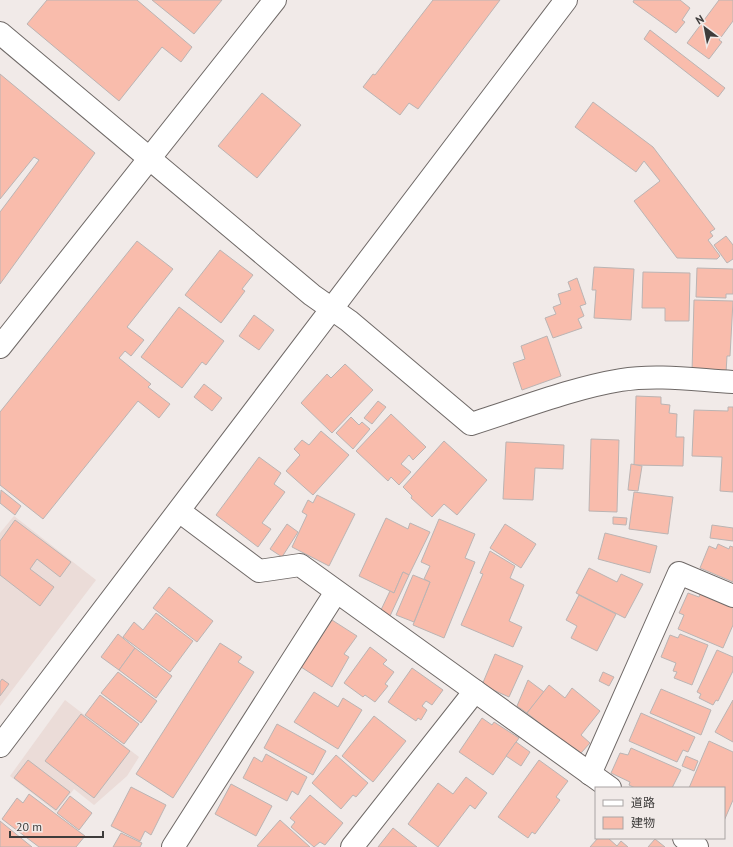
<svg xmlns="http://www.w3.org/2000/svg" width="733" height="847" font-family="'PT Sans','Noto Sans JP',sans-serif">
<rect width="100%" height="100%" fill="#f1eae8"/>
<g fill="#ebdcd8">
<path d="M14,516L96,580L0,706V533Z"/>
<path d="M65,700L139,757L127,776L94,805L74,789L56,812L10,776Z"/>
</g>
<g fill="#f9bcac" stroke="#bbb4b3">
<path d="M47,0H137L192,47L181,62L162,47L119,101L27,24Z"/>
<path d="M152,0H222L194,34Z"/>
<path d="M433,0H500L418,109L409,103L400,115L363,87L373,74L375,75Z"/>
<path d="M634,0H680L690,8L682,20L685,22L676,33L633,2Z"/>
<path d="M719,0H733V21L719,40L722,42L709,59L687,43Z"/>
<path d="M650,30L725,88L718,97L644,39Z"/>
<path d="M0,74L95,153L0,284V212L39,160L34,157L0,199Z"/>
<path d="M262,93L301,125L257,178L218,146Z"/>
<path d="M593,102L653,147L715,229L710,232L713,236L708,240L720,256L717,259L677,258L634,201L660,181L644,161L636,172L575,127Z"/>
<path d="M726,236L733,245V259L727,263L714,245Z"/>
<path d="M137,241L173,269L127,327L144,340L131,356L125,351L119,358L151,384L148,387L170,404L159,418L138,401L43,519L0,485V412Z"/>
<path d="M220,250L253,275L242,289L245,291L221,323L185,295Z"/>
<path d="M594,267L634,269L631,320L594,318L596,290H592Z"/>
<path d="M697,268L733,269V294H726V298L696,297Z"/>
<path d="M643,272L690,273L689,321H665V308H642Z"/>
<path d="M577,278L586,304L580,306L584,316L578,319L582,328L553,338L545,318L556,314L553,307L561,304L558,294L571,290L568,282Z"/>
<path d="M694,300L733,301L730,356H727L726,373L692,372Z"/>
<path d="M179,307L224,341L206,365L202,362L182,388L141,357Z"/>
<path d="M254,315L274,330L259,350L239,336Z"/>
<path d="M547,336L561,376L522,390L513,363L525,359L521,346Z"/>
<path d="M345,364L373,390L332,433L301,403L327,374L331,378Z"/>
<path d="M204,384L222,398L212,411L194,397Z"/>
<path d="M636,396L661,397V404L670,405L669,413L677,414L676,437H684L683,466L634,465Z"/>
<path d="M378,401L386,407L372,424L364,418Z"/>
<path d="M728,407H733V492L720,491L722,457L692,456L694,410L728,411Z"/>
<path d="M391,414L426,447L413,460L409,455L401,464L411,472L399,485L391,477L388,481L356,451Z"/>
<path d="M351,417L359,425L362,422L370,429L353,449L336,433Z"/>
<path d="M321,431L349,455L313,495L286,471L300,455L294,449L302,440L309,445Z"/>
<path d="M591,439L619,440L617,512L589,511Z"/>
<path d="M444,441L487,480L457,515L444,504L432,517L411,498L412,496L403,487Z"/>
<path d="M506,442L564,445L563,469L535,468L533,500L503,499Z"/>
<path d="M259,457L281,473L274,484L285,492L262,523L271,529L258,547L216,515Z"/>
<path d="M631,464L642,466L638,491L628,490Z"/>
<path d="M1,490L21,506L15,515L0,503Z"/>
<path d="M634,492L673,497L668,534L629,529Z"/>
<path d="M317,495L355,514L329,566L292,547L307,515L302,512L308,500L313,503Z"/>
<path d="M613,517L627,518L626,525L613,524Z"/>
<path d="M386,518L408,529L410,523L430,532L409,575L403,572L394,593L359,576Z"/>
<path d="M439,519L475,534L465,558L475,562L444,638L413,625L430,582L424,579L430,566L421,562Z"/>
<path d="M15,520L71,562L60,577L37,559L30,569L54,587L40,606L0,575V541Z"/>
<path d="M287,524L298,532L282,557L270,549Z"/>
<path d="M505,524L536,544L521,568L490,548Z"/>
<path d="M712,525L733,528V541L710,538Z"/>
<path d="M605,533L657,546L650,573L598,559Z"/>
<path d="M718,544L729,549L730,546L733,547V582L700,568L709,546L716,549Z"/>
<path d="M490,551L515,566L510,578L524,585L509,621L522,627L513,647L461,625L483,574L480,573Z"/>
<path d="M589,568L617,582L621,574L643,584L625,618L576,593Z"/>
<path d="M403,572L409,575L390,616L380,612L390,591L394,593Z"/>
<path d="M413,575L430,582L414,622L396,615Z"/>
<path d="M169,587L213,621L197,642L153,608Z"/>
<path d="M701,592L733,606V625L723,648L678,629L684,615L679,613L688,593L699,597Z"/>
<path d="M579,595L616,614L597,651L571,638L577,626L566,620Z"/>
<path d="M156,613L193,641L170,672L123,637L134,622L143,630Z"/>
<path d="M332,620L357,636L344,654L349,657L332,687L301,667Z"/>
<path d="M118,634L135,648L119,670L101,657Z"/>
<path d="M680,634L708,645L692,685L674,678L677,672L673,671L676,663L661,657L670,635L678,638Z"/>
<path d="M220,643L242,657L238,662L254,672L173,798L136,774Z"/>
<path d="M370,647L387,660L383,664L394,672L385,684L388,686L375,702L365,695L363,697L344,683Z"/>
<path d="M135,648L172,676L156,698L119,670Z"/>
<path d="M717,650L733,657V671L718,701L716,700L713,705L699,698L701,694L697,692Z"/>
<path d="M495,654L523,666L509,697L482,685Z"/>
<path d="M412,668L443,690L432,705L426,701L422,706L427,710L421,720L418,718L416,721L388,702Z"/>
<path d="M118,672L157,701L141,723L101,693Z"/>
<path d="M603,672L614,677L609,686L599,681Z"/>
<path d="M2,679L9,684L0,696V682Z"/>
<path d="M528,680L544,692L527,713L517,706Z"/>
<path d="M549,685L565,698L572,688L600,711L581,735L590,743L581,753L573,747L572,749L527,713Z"/>
<path d="M661,689L711,710L701,735L650,713Z"/>
<path d="M314,692L338,707L343,698L362,710L338,749L294,722Z"/>
<path d="M100,695L139,724L124,744L85,715Z"/>
<path d="M733,700V742L715,732Z"/>
<path d="M641,713L695,737L688,752L683,750L677,762L629,741Z"/>
<path d="M81,714L130,751L94,798L45,761Z"/>
<path d="M374,716L406,741L373,782L342,756Z"/>
<path d="M482,718L492,725L494,722L519,738L493,775L459,752Z"/>
<path d="M277,724L326,751L313,775L264,748Z"/>
<path d="M709,741L733,752V800L724,821V788H689Z"/>
<path d="M516,742L530,752L521,766L506,756Z"/>
<path d="M631,748L681,770L672,788H635L629,785L630,782L611,773L620,753L628,755Z"/>
<path d="M266,754L307,777L298,795L292,791L287,801L243,778L254,757L262,762Z"/>
<path d="M336,755L368,783L356,797L353,795L341,809L312,783Z"/>
<path d="M686,756L698,761L694,771L682,766Z"/>
<path d="M28,760L70,792L56,810L14,778Z"/>
<path d="M539,760L568,781L556,797L560,800L535,834L532,832L528,838L498,817Z"/>
<path d="M466,777L487,793L475,809L470,805L438,847L408,824L438,783L453,794Z"/>
<path d="M231,784L272,806L256,836L215,814Z"/>
<path d="M131,787L166,805L151,835L145,831L140,841L111,826Z"/>
<path d="M29,794L85,836L76,847H39L2,819L17,798L23,803Z"/>
<path d="M310,795L343,823L325,845L320,842L314,847L291,827L295,822L290,818Z"/>
<path d="M70,796L92,813L79,830L57,813Z"/>
<path d="M280,820L310,847H259L257,846Z"/>
<path d="M0,821L32,847H0Z"/>
<path d="M393,828L417,847H378Z"/>
<path d="M121,833L142,843L140,847H113Z"/>
<path d="M598,838H608L617,846L621,841L628,847H590Z"/>
<path d="M655,839L665,847H648Z"/>
</g>
<g fill="none" stroke-linecap="round" stroke-linejoin="round">
<g stroke="#6f6967" stroke-width="24">
<g id="minor">
<path d="M0,33L312,295L349,321L471,424C519,409 572,388 621,380C657,374 696,380 733,382"/>
<path d="M0,347L275,0"/>
<path d="M179,511L259,571L300,565L475,691"/>
<path d="M590,774L679,573L733,596"/>
<path d="M684,838L697,847"/>
<path d="M173,847L336,592"/>
<path d="M352,847L475,691L610,788"/>
</g>
</g>
<g stroke="#6f6967" stroke-width="24">
<path id="tertiary" d="M0,746L566,0"/>
</g>
<use href="#minor" stroke="#fff" stroke-width="22"/>
<use href="#tertiary" stroke="#fff" stroke-width="22"/>
</g>
<rect x="595" y="787" width="130" height="52" fill="#f1eae8" stroke="#a9a4a3"/>
<rect x="603" y="800" width="20" height="6" fill="#ffffff" stroke="#a9a4a3"/>
<text x="631" y="807" font-size="12" fill="#3e3c3b">道路</text>
<rect x="603" y="817" width="20" height="12" fill="#f9bcac" stroke="#a9a4a3"/>
<text x="631" y="827" font-size="12" fill="#3e3c3b">建物</text>
<g transform="translate(705 28) rotate(328)" stroke="#f1eae8" stroke-width="3" paint-order="stroke">
<path d="M0-3L7 15L0 10L-7 15Z" fill="#3e3c3b"/>
<text y="-6" font-size="11" font-weight="bold" text-anchor="middle" fill="#3e3c3b">N</text>
</g>
<path d="M10 831v6h93v-6" fill="none" stroke="#3e3c3b" stroke-width="2"/>
<text x="16" y="831" font-size="12" fill="#3e3c3b" stroke="#f1eae8" stroke-width="3" paint-order="stroke">20 m</text>
</svg>
